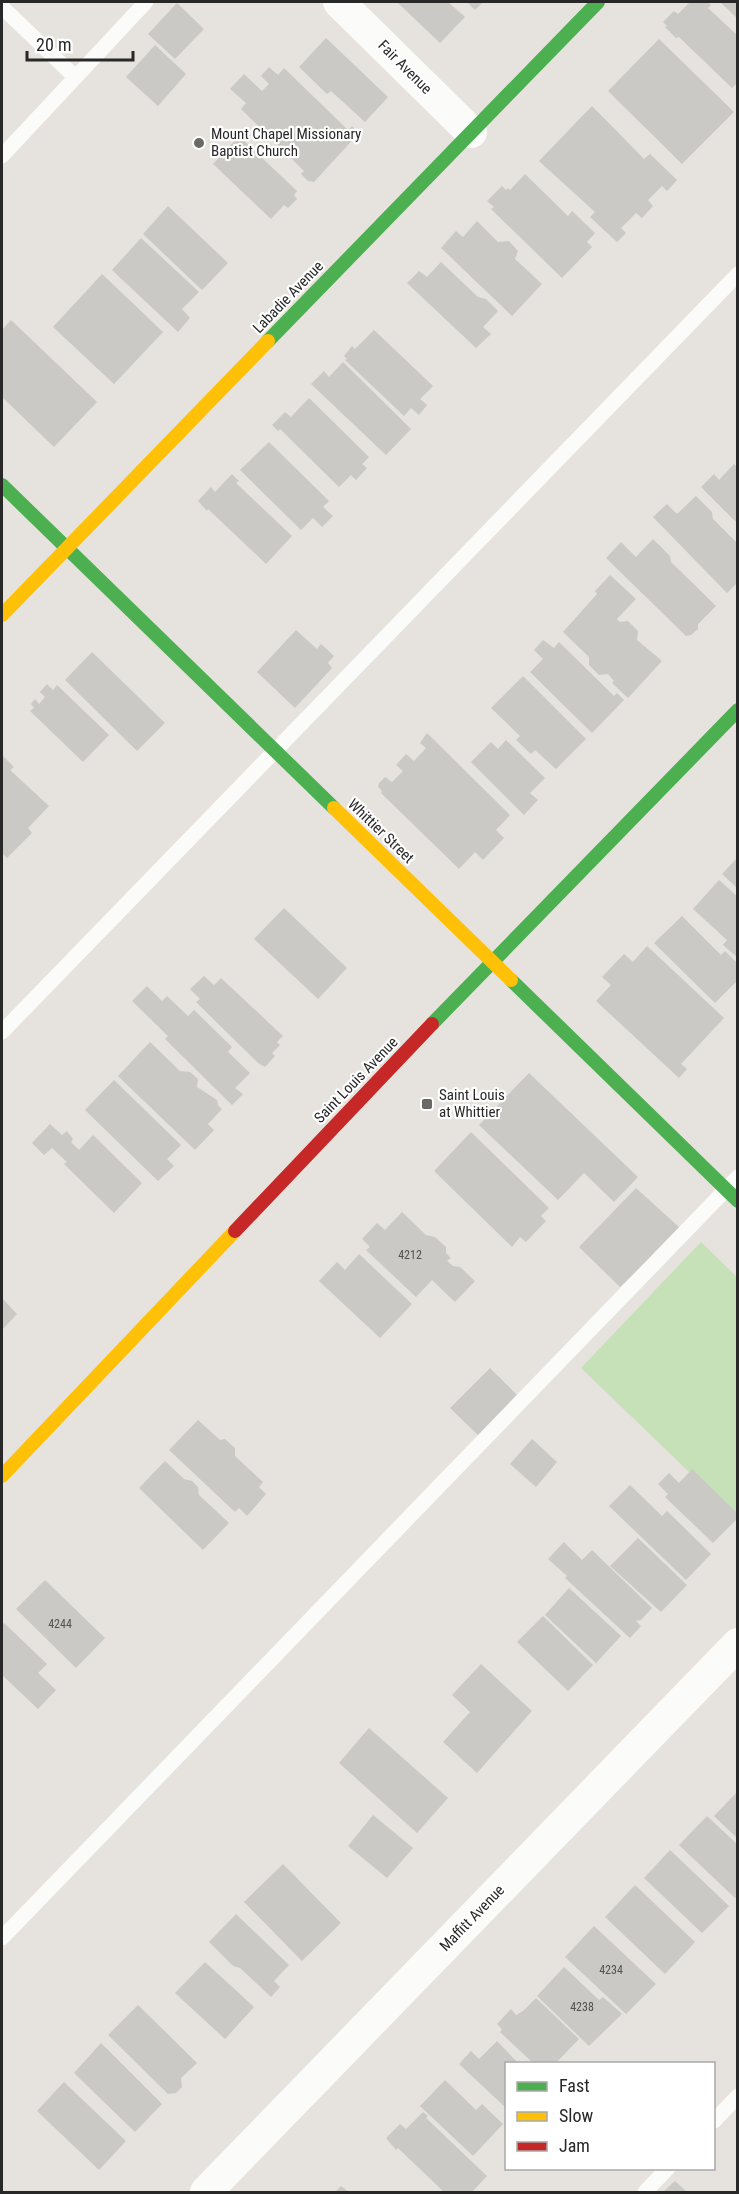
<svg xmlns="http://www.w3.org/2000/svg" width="739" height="2194" font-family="'Roboto Condensed',sans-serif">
<rect width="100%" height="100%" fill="#e6e3de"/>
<path fill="#c6e0b8" d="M701,1242L737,1277V1518L581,1368Z"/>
<g fill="#cbc9c5">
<path d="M397,2H448L465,17L440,43Z"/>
<path d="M467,2H483L475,10Z"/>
<path d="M690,2H708L711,5L708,8L738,36V82L732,88L679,37L676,38L665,27L667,26L663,22L674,11L678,14Z"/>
<path d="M720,2H738V19Z"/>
<path d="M177,3L204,29L175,59L148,34Z"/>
<path d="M326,38L388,97L365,122L331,91L327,94L299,67Z"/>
<path d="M659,39L734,112L682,164L608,91Z"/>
<path d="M155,45L186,74L158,106L126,77Z"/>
<path d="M269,67L278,75L284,68L348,130L352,126L359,133L314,182L308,181L301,174L304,171L241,109L246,103L230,89L244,74L262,91L269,84L261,76Z"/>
<path d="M592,106L644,159L650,154L677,180L667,191L662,186L648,200L653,206L642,218L636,213L621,228L626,233L617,242L590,217L595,212L539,161Z"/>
<path d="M239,136L297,191L294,195L297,199L288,208L284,205L271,219L213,164Z"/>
<path d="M525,174L568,216L572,211L595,233L587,242L592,247L562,278L491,209L494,207L487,201L502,186L506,190L508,188L510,190Z"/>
<path d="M168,206L228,263L202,290L143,234Z"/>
<path d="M477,221L498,242L509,241L518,251L515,259L542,284L512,316L441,248L456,231L463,237Z"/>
<path d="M141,238L199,292L182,309L190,318L178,332L112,270Z"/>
<path d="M441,262L478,297L486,299L498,311L483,327L491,334L476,348L407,283L419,271L427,277Z"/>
<path d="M102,274L163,332L114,384L53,327Z"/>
<path d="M11,320L97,402L54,447L2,397V330Z"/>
<path d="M374,330L433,386L420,399L427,405L419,415L411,408L404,416L345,360L347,359L344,356L352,346L355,349Z"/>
<path d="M343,362L411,429L386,455L311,384L324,371L329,377Z"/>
<path d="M309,398L369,457L362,464L367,468L356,480L351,475L339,487L280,429L278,431L272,425L285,412L291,417Z"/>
<path d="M269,442L329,501L323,507L333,516L322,527L313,518L301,530L240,470Z"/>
<path d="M734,464L738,468V524L701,487L714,474L719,480Z"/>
<path d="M232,474L239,481L236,483L292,536L266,564L208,509L207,511L198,501L211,487L215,492Z"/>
<path d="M696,496L712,512L713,519L738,544V582L727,593L653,517L667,504L677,514Z"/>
<path d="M653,539L670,556L671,562L716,606L698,624V629L691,635L686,636L606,558L621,542L636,557Z"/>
<path d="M610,575L636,599L617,619L620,622L628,621L638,631L637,640L662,661L628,698L612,683L614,681L608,674L599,675L589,665V657L563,632L597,594L595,591Z"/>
<path d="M296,630L317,649L321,644L334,656L328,663L332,668L295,708L257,672Z"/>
<path d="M543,640L554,648L559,642L614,696L617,693L624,700L592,733L530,672L543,659L534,650Z"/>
<path d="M92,652L165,723L137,751L65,680Z"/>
<path d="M523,676L586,739L556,769L535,750L531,754L516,740L520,736L491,708Z"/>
<path d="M47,684L53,690L57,685L109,735L83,762L30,711L34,708L31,704L35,699L39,704L45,697L40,692Z"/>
<path d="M427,733L510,815L496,830L504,838L483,860L475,852L459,869L381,793L382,791L378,787L379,783L385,777L392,782L403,771L396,765L406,754L414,761L426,748L420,743Z"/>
<path d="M506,740L545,778L530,793L538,800L524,815L471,762L491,742L498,749Z"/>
<path d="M2,755L14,767L10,770L49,806L28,828L32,833L7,858L2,853Z"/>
<path d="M738,857V889L722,874Z"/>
<path d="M719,880L738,897V958L723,945L727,940L693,909Z"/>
<path d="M284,908L347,968L318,999L254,939Z"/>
<path d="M682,916L721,955L725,951L738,964V980L715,1003L654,943Z"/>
<path d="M647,946L724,1018L681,1064L687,1069L679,1078L596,1001L611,985L602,977L624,954L633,962Z"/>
<path d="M204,976L214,985L221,978L283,1036L277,1042L280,1045L272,1053L275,1056L265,1067L258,1063L196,1002L200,999L190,989Z"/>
<path d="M147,986L162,1001L167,996L188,1016L194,1010L232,1047L228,1052L250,1073L235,1088L243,1094L232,1105L165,1039L168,1036L132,1001Z"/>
<path d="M150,1042L180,1071L190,1072L198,1079L197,1087L217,1100L218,1105L222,1109L208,1124L214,1130L195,1150L118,1076Z"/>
<path d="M529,1073L638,1177L614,1202L584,1173L558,1200L479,1125Z"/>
<path d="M114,1080L181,1145L167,1159L174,1166L158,1181L85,1110Z"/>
<path d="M50,1124L62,1135L67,1131L73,1139L71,1142L79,1150L93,1135L142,1183L114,1213L64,1164L67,1162L52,1148L44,1155L32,1143Z"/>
<path d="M471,1132L549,1208L541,1216L546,1221L526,1242L520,1237L512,1247L434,1171Z"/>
<path d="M636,1188L680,1228L620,1287L579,1247Z"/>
<path d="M402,1212L426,1235L435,1237L446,1247V1253L451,1258L447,1261L453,1266L460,1267L475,1281L455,1302L432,1280L416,1297L366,1250L370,1247L362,1239L377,1223L385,1230Z"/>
<path d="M359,1254L412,1304L380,1338L319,1281L337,1262L345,1270Z"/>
<path d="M2,1298L17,1314L2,1330Z"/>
<path d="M490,1368L518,1396L479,1436L450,1408Z"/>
<path d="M198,1420L220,1440L225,1439L235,1448V1456L263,1482L259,1487L266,1494L247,1516L239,1508L235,1512L169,1450Z"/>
<path d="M532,1439L557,1462L536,1487L510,1464Z"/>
<path d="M165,1461L184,1479L192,1481L198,1487L199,1495L229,1523L203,1550L139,1488Z"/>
<path d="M692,1469L738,1514V1518L713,1543L665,1497L668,1494L658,1484L669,1473L679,1483Z"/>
<path d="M630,1485L662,1516L667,1511L711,1554L686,1580L609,1506Z"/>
<path d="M638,1538L687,1585L661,1612L610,1566Z"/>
<path d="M564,1542L582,1560L592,1550L652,1608L641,1620L636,1621L641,1626L630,1638L565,1578L567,1576L548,1559Z"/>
<path d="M45,1580L105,1638L76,1668L16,1609Z"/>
<path d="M569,1588L621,1636L596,1663L545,1615Z"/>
<path d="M543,1616L593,1665L568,1691L517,1642Z"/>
<path d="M4,1623L47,1664L38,1673L56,1690L38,1709L2,1675V1626Z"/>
<path d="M481,1664L532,1711L477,1773L443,1742L470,1712L452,1695Z"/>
<path d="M369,1728L448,1798L417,1833L339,1763Z"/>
<path d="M738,1791V1839L714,1816Z"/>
<path d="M373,1815L413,1848L387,1878L348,1846Z"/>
<path d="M707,1816L738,1845V1896L735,1898L679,1845Z"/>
<path d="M670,1850L729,1906L702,1933L644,1878Z"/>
<path d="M283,1864L341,1923L302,1961L244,1902Z"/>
<path d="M635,1885L695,1942L665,1974L605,1917Z"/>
<path d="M236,1914L289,1965L274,1981L280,1987L271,1997L240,1968L233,1966L209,1942Z"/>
<path d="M594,1926L656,1984L626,2014L565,1957Z"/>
<path d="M205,1962L254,2007L225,2039L175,1993Z"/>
<path d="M564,1967L599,2000L603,1997L622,2014L589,2046L537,1996Z"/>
<path d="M536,1998L579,2039L555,2064H534L500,2032L502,2029L497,2024L511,2009L516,2015L523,2011Z"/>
<path d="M138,2005L197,2063L181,2078L182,2087L176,2093L168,2094L108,2035Z"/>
<path d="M497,2041L519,2064H506V2108L459,2064L471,2051L479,2059Z"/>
<path d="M101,2043L162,2104L135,2132L74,2073Z"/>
<path d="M445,2080L476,2110L482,2104L503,2124L473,2156L420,2106Z"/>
<path d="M64,2082L126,2141L99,2170L37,2111Z"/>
<path d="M423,2112L428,2116L426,2118L487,2176L472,2192H444L398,2148L396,2150L386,2138L400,2124L406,2129Z"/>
<path d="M675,2181L687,2192H663Z"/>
<path d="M341,2186L349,2192H335Z"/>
</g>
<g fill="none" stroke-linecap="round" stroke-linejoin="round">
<g stroke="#fbfbfa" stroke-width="15">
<path d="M2,7L75,77"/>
<path d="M2,156L146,2"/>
<path d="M2,1032L738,274"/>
<path d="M2,1938L738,1177"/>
<path d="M714,2121L738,2096"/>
<path d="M645,2192L668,2168"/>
</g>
<g stroke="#fbfbfa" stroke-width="32">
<path d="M339,2L471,132"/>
<path d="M206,2192L738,1644"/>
</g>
<g stroke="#4caf50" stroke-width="14">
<path d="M268,341L598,2"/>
<path d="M2,485L334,808"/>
<path d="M511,980L738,1201"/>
<path d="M432,1024L738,710"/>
</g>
<g stroke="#ffc107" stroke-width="14">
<path d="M2,615L268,341"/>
<path d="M334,808L511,980"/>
<path d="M2,1476L235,1231"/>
</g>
<path stroke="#c62828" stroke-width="14" d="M235,1231L432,1024"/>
</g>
<g fill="#6a6968" stroke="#fff" stroke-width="2">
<circle cx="199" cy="143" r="6"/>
<rect x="421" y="1098" width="12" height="12" rx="3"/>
</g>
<g text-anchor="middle" stroke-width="4.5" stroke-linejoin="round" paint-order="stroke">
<g font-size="12" fill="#525251">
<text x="410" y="1259">4212</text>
<text x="60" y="1628">4244</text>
<text x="611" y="1974">4234</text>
<text x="582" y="2011">4238</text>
</g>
<g font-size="15" fill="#282828" stroke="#fff">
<text transform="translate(405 67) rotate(45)" y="5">Fair Avenue</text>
<text transform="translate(288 297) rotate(-46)" y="5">Labadie Avenue</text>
<text transform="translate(381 831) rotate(44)" y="5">Whittier Street</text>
<text transform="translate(356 1080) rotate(-46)" y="5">Saint Louis Avenue</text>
<text transform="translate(472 1918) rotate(-46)" y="5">Maffitt Avenue</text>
</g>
<g font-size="15" fill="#282828" stroke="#fff" text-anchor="start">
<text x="211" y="139">Mount Chapel Missionary<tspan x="211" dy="17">Baptist Church</tspan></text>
<text x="439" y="1100">Saint Louis<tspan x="439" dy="17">at Whittier</tspan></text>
</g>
</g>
<rect width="739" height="2194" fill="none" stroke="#282828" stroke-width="6"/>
<rect x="505" y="2062" width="210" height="108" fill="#ffffff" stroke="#a9a9a9" stroke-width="1.5"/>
<rect x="517" y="2082" width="30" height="9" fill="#4caf50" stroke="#a9a9a9" stroke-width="1.5"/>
<text x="559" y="2092" font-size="18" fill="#282828">Fast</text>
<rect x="517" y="2112" width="30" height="9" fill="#ffc107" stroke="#a9a9a9" stroke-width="1.5"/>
<text x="559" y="2122" font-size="18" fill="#282828">Slow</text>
<rect x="517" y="2142" width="30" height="9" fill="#c62828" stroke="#a9a9a9" stroke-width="1.5"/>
<text x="559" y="2152" font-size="18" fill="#282828">Jam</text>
<path d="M27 51v9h106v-9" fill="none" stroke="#282828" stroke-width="3"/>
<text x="36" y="51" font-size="18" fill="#282828" stroke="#ffffff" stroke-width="4.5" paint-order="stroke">20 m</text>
</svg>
